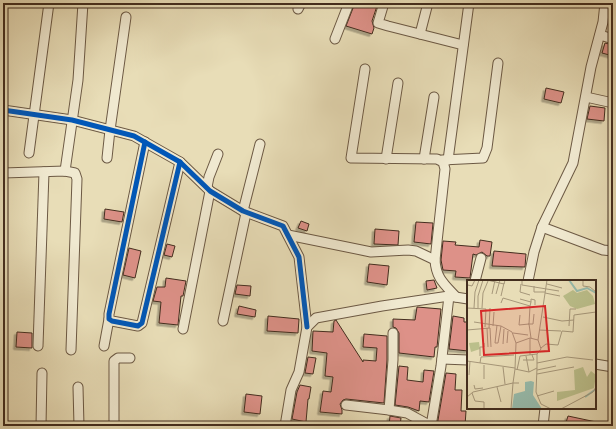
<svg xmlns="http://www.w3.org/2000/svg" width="616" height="429" font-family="'Libre Caslon Text',serif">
<defs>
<filter id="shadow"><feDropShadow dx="-2.5" dy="2.5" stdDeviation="0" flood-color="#0004"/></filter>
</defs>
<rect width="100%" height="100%" fill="#e8ddb7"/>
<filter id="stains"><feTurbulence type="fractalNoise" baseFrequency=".005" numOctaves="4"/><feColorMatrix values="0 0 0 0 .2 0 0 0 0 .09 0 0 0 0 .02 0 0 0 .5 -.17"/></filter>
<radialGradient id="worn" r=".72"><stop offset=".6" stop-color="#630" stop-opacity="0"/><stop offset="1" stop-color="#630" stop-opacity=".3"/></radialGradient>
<g fill="#dd9188" stroke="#432d1e" filter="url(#shadow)">
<path d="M355,3H378L372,21L374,28L372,34L346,26Z"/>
<path d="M605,43L613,45V56L602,53Z"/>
<path d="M546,88L564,92L561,103L544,99Z"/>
<path d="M590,106L605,108L604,121L587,119Z"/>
<path d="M105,209L124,212L122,222L104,219Z"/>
<path d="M301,221L309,224L307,231L298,228Z"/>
<path d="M416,222L433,223L431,244L414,242Z"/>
<path d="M375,229L399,231L398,245L374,244Z"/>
<path d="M480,240L492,242L490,256H487L482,252L476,255L473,254L470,278L455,277L456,271L443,270L441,260L443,241L456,242L455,245L479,247Z"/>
<path d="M167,244L175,246L172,257L164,255Z"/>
<path d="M129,248L141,251L135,278L123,275Z"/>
<path d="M494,251L526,254L525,267L492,266Z"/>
<path d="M369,264L389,266L387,285L367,282Z"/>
<path d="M166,278L186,281L183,296H181L178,325L159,323L161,302L153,301L157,287H165Z"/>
<path d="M434,280L437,288L427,290L426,281Z"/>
<path d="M237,285L251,286L250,296L235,294Z"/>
<path d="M239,306L256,310L255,317L237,314Z"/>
<path d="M417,307L441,309L437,347H435L434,357L399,353V333L396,328L393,327V319L415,320Z"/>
<path d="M268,316L299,319L298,333L267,331Z"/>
<path d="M453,316L464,318V322H468V351L449,349Z"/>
<path d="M336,320L363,362V360L376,361L377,348L363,347L364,334L387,336V360L384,403L346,399L343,400L340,404L342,410V414L320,412L323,391L331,392L333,377L325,376L327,353L312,351L313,331L333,332L334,321Z"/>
<path d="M17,332L32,333V348L16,347Z"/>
<path d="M308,357L316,358L313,374L305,373Z"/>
<path d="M399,366L408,367L407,380L423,382L424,370L434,371L429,402L420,401L419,411L408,407L395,405Z"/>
<path d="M446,373L456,374L455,390H462L461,411H466L465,426H437Z"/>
<path d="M300,385L311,387L309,399H308L306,422L292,419L297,392Z"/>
<path d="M246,394L262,396L260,414L244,412Z"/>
<path d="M390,416L401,418L400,426H389Z"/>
<path d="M568,416L601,423L600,426H565Z"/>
</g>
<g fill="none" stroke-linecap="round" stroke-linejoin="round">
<g stroke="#6c5944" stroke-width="11">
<g id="minor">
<path d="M384,3L378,23L388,26L463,45"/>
<path d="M298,9L301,3"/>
<path d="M420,34L428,3"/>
<path d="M600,35L613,39"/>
<path d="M335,39L349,3"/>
<path d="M365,69L351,158L437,159L443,162L445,169L435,260C436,278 444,284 456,297"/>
<path d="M586,97L613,103"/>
<path d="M3,110L72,120L134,136L180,162L210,191L243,211L283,226L299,257L307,327"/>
<path d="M145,142L109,314V319L112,321L138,326L142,323L180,162"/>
<path d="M29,153L49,3"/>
<path d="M107,158L110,130L126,17"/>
<path d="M386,159L398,83"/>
<path d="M424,159L434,97"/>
<path d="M442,160L483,158L487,148L498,63"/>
<path d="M448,160L469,3"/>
<path d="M65,171L78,80L83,3"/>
<path d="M3,173L65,171L75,173L77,179L71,350"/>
<path d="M207,187L209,177L218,154"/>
<path d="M243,211L260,144"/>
<path d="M542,227L603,250L613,251"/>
<path d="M288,235L371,252L408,250L416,251L435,260"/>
<path d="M475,281L481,258"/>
<path d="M528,281L534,252L542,227L573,163L591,67L603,22L605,3"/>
<path d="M223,321L246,213"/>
<path d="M183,329L210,191"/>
<path d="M38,346L44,172"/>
<path d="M104,346L109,319"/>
<path d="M442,359L468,360"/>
<path d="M595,364L613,367"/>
<path d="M78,387L79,426"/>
<path d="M346,405L389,410L407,413L431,426"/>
<path d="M389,410L393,360V333"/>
<path d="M41,426L42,373"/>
<path d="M114,426V361L118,358H130"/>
<path d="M285,426L291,390L299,372L307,327L316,318L382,306L449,296L468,299"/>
<path d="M431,426L441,366L449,296"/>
<path d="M543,426L545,408"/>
</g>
</g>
<use href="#minor" stroke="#f0e9d0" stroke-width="9"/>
<g stroke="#f0e9d0" stroke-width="8">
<g id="cycleway">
<path d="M3,110L72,120L134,136L180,162L210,191L243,211L283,226L299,257L307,327"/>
<path d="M145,142L109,314V319L112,321L138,326L142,323L180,162"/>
</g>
</g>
<use href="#cycleway" stroke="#0057b8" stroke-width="5"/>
</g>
<g transform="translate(467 280)">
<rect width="129" height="129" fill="#e8ddb7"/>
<path d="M106,10L110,13L120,10L126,16L128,24L110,29L103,26L96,16ZM12,62L13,69L4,72L2,63ZM116,87L120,97L124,91L129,95L127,108L90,121V112L108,110L107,90Z" fill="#bbbf8b"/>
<path d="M64,101L67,102L66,115L75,129H45L47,114L58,111V102Z" fill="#97bcad"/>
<path fill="none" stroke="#97bcad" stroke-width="2" d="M102,0L110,11L120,8L129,13M118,117L129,109"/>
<path fill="none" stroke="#a6977a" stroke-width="1" d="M20,0L37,4L38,0M55,0V5L92,11M116,0V6L123,7L129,12M54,4L53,12L63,15M80,4L95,8M67,6V12H78M0,8L1,5L5,6L8,0M78,13L93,16M25,14L28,0M29,14L33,0M34,16L37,3M53,19L64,22L63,26M64,22V19L68,20V25M34,23L36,18L63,26L62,44M0,28L19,29L18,47M7,28L8,12L12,0M11,28V16L16,0M15,28L16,13L21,1M53,35L52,45L62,44L64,58M76,37L95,41L107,40M7,42L34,46L45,52L49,63M61,44H66L67,34M30,45L28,63H31L34,46M26,46L27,32M102,46L103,29H109M20,48L21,67M22,48L23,28M0,50L23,48L24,67M72,50L94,51M46,53L61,55M71,60L63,58L49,63L48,89L62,92L70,88V74L74,69L71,60L80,0M40,63L41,51M36,64L37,49M74,68L79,64L91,65L95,51L106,52L107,35L129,32M63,75V58M13,76V67H17V63M59,76L62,92M56,80H67L65,75M0,81L48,88M13,83L14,77L47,75M70,83L100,77L126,80M17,85V99M36,87L38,104M70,88L69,112L74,124L84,129M50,90L53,76L70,74M70,90L89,86M70,94L107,87M2,95L3,81M7,105L8,109L16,108M30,107L34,122M5,113L8,121L17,122V129M70,116L87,111M0,117L6,112L46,103L48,89M44,129L46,103H52M94,129L126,112L129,107"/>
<path fill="#d62828" fill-opacity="0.15" stroke="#d62828" stroke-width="2" d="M78,26L82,71L17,75L14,31Z"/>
<rect width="129" height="129" fill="none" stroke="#432d1e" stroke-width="2"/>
</g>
<rect width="616" height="429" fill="none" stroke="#e8ddb7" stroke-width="16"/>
<rect x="4" y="4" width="608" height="421" fill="none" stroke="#432d1e" stroke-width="2"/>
<rect x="8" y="8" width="600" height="413" fill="none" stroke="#432d1e"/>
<rect width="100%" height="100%" filter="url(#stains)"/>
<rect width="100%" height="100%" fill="url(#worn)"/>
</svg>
